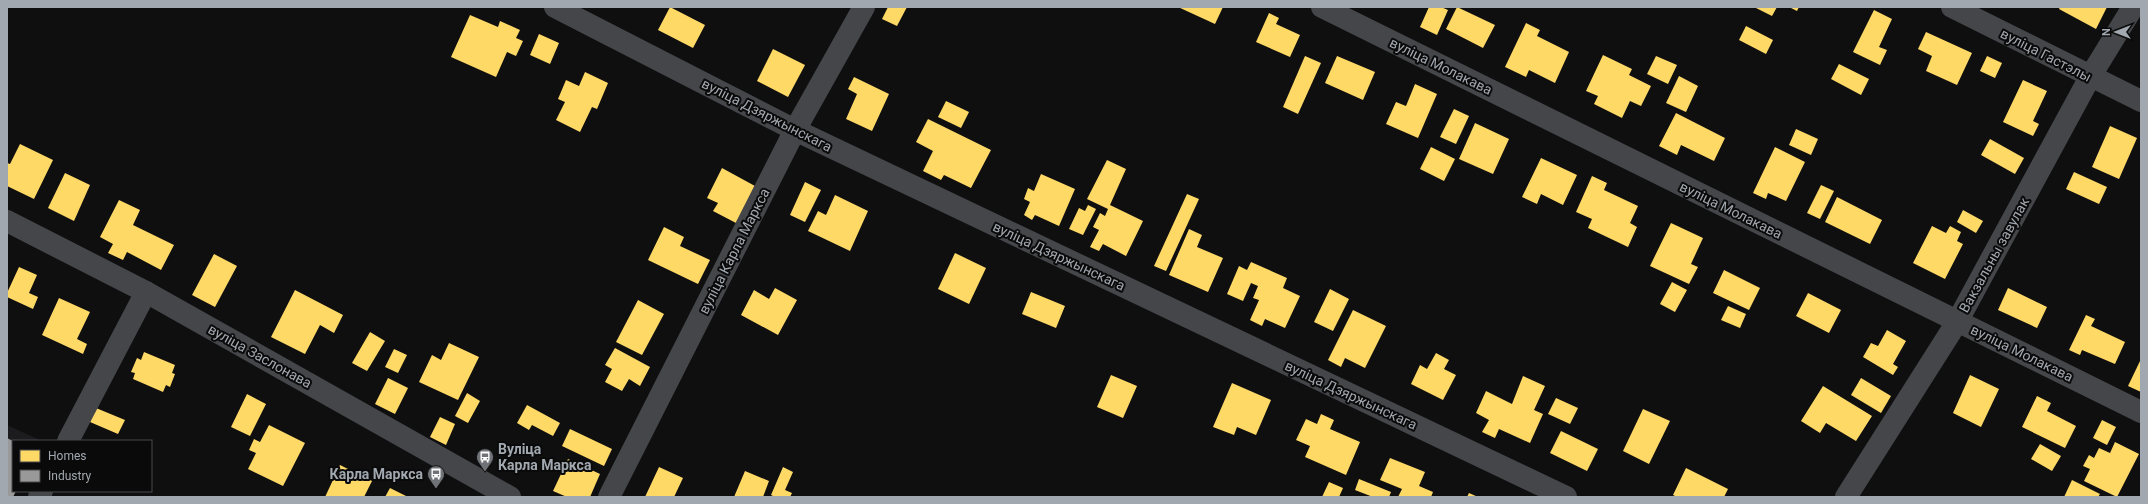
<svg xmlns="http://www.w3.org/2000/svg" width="2148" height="504" font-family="Roboto,sans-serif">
<rect width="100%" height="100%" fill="#0f0f10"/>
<path fill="#1c1c1e" d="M7,425L40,440L13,441V491H16L13,497H7Z"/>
<g fill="#ffd966">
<path d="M670,7L705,25L693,48L658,30Z"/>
<path d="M888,7H907L897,26L882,19Z"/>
<path d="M1178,7H1223L1215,24Z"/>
<path d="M1429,7H1441L1448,10L1437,35L1420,27Z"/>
<path d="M1457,7L1495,25L1483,48L1446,29Z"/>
<path d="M1754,7H1777L1772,16Z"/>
<path d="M1789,7H1799L1797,11Z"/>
<path d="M2060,7H2107L2096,29L2059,9Z"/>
<path d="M1874,10L1892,19L1879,47L1887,50L1880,65L1853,52Z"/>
<path d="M1269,13L1279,18L1276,24L1300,35L1290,57L1256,42Z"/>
<path d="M470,15L498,27L500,21L520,30L516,38L523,41L516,56L507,52L496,77L451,57Z"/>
<path d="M1526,23L1540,30L1537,36L1569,52L1555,83L1529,70L1526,77L1505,67Z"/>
<path d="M1746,26L1773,40L1766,54L1739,40Z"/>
<path d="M1926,32L1972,53L1957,85L1926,71L1932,56L1918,49Z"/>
<path d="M539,34L559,43L550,64L530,55Z"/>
<path d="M773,49L805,65L788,97L757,81Z"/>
<path d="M1603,55L1632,69L1629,75L1651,86L1641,106L1630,101L1622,118L1594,104L1598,96L1586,91Z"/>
<path d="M1305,56L1321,63L1298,114L1283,107Z"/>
<path d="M1337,56L1375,72L1363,100L1325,83Z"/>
<path d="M1656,56L1677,65L1668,84L1647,74Z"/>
<path d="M1987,56L2002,63L1995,78L1980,71Z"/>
<path d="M1839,64L1869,79L1861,95L1831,79Z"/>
<path d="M585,72L608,83L597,109L592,107L580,132L556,120L565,102L558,99L566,80L579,86Z"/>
<path d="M1679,76L1698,86L1686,112L1666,103Z"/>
<path d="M854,77L889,94L872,131L846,119L857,94L848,89Z"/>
<path d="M2023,80L2047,91L2033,121L2039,124L2033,136L2003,122Z"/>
<path d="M1415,84L1437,94L1418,138L1386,124L1396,102L1406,106Z"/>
<path d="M946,101L969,112L961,128L938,117Z"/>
<path d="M1454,109L1469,116L1456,144L1440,137Z"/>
<path d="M1676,113L1725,138L1714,161L1681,145L1677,155L1659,146Z"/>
<path d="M928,119L991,150L971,188L944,175L941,180L923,171L933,151L916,142Z"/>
<path d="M1475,123L1509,139L1493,174L1459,159Z"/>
<path d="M2110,126L2137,138L2119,179L2092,167Z"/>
<path d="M1796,129L1818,139L1811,155L1789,145Z"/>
<path d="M1990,139L2024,158L2015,174L1981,155Z"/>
<path d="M20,144L53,160L34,199L7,186V163L10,164Z"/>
<path d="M1431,147L1455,159L1444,181L1420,169Z"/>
<path d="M1775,147L1805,162L1786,201L1768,193L1766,199L1753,193Z"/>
<path d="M1541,158L1577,175L1563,205L1541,194L1537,204L1522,197Z"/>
<path d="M1107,160L1126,169L1110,205L1143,221L1126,256L1103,244L1099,251L1090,247L1099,230L1093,227L1100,213L1105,216L1108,209L1087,199Z"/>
<path d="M722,168L755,186L736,223L713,211L718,203L707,198Z"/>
<path d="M2074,172L2107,187L2099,204L2066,189Z"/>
<path d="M65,173L90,185L74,221L48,208Z"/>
<path d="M1041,174L1075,189L1059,226L1035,215L1032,220L1024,215L1030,202L1024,199L1028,188L1034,191Z"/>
<path d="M1592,176L1607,183L1604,190L1638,206L1630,223L1637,227L1628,247L1588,228L1592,219L1576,212Z"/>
<path d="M805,182L821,190L805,222L790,215Z"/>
<path d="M1821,185L1834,191L1820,219L1807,213Z"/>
<path d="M1187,194L1199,199L1166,271L1154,266Z"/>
<path d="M835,195L868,211L850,251L808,231L818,211L826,215Z"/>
<path d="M1837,197L1882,220L1870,244L1825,222Z"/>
<path d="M119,200L140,210L133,225L174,245L161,270L127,252L123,260L108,253L113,244L100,237Z"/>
<path d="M1088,205L1096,209L1083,235L1069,229L1079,208L1085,211Z"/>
<path d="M1963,210L1983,221L1976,233L1957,222Z"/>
<path d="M1671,223L1703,238L1691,264L1698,267L1689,284L1650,266Z"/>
<path d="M1932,226L1946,233L1950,226L1961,232L1957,241L1963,244L1945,279L1913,263Z"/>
<path d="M664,227L684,237L680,246L710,260L698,284L648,260Z"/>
<path d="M1189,229L1202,235L1197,247L1223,258L1208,292L1169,275Z"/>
<path d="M955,253L986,268L969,304L938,289Z"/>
<path d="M214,254L237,266L215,307L192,295Z"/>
<path d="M1251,262L1287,278L1283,288L1300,296L1285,328L1265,319L1262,326L1250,320L1259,300L1253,298L1258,286L1251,283L1243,301L1227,294L1239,266L1247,270Z"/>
<path d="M19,267L37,275L29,293L38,297L33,309L7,297V293Z"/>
<path d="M1724,270L1760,288L1749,310L1713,293Z"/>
<path d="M1672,282L1687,290L1675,312L1660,304Z"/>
<path d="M775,288L797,300L778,335L741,315L754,290L769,299Z"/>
<path d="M2008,288L2047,307L2037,328L1998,310Z"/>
<path d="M1330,289L1349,299L1333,331L1314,322Z"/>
<path d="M295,290L343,315L334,333L320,325L305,354L271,337Z"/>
<path d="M1031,292L1065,306L1056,328L1022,314Z"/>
<path d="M1808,293L1841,310L1829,333L1796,316Z"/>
<path d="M59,298L90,312L77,339L87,344L83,354L42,335Z"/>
<path d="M638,300L664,314L642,355L616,342Z"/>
<path d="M1728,306L1746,314L1740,328L1721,320Z"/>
<path d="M1353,310L1386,326L1365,368L1345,358L1341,367L1328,360Z"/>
<path d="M2086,315L2095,319L2091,326L2125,342L2115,364L2082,350L2080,355L2069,350Z"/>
<path d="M1887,330L1906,341L1893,364L1898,367L1893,375L1863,357L1871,343L1878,346Z"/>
<path d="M370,332L385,341L367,371L352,363Z"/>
<path d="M449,343L479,357L458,400L419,382L432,355L441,360Z"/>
<path d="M615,348L650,367L640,386L629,379L622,391L605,382L612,369L605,365Z"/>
<path d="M394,349L407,355L398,373L385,367Z"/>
<path d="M144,352L175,365L172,373L175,374L170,387L166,385L163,392L133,379L135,373L131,372L137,358L141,360Z"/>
<path d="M1436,353L1449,360L1444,369L1456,375L1443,400L1411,384L1420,365L1427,369Z"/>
<path d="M2141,359V392L2128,386Z"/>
<path d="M1111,375L1137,386L1123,418L1097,407Z"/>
<path d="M1970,375L1999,389L1981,427L1953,413Z"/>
<path d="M1523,376L1545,386L1534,410L1543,414L1530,443L1499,429L1495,438L1482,432L1489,420L1476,413L1486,391L1512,404Z"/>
<path d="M388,378L408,388L395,414L375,404Z"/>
<path d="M1861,378L1891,396L1881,413L1851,395Z"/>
<path d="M1232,383L1271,400L1256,435L1237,427L1234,435L1213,427Z"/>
<path d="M1823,386L1872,416L1856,441L1826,423L1820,433L1801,421Z"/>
<path d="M467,393L480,401L468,423L455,416Z"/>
<path d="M247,394L266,404L250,436L231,427Z"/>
<path d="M2037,396L2051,403L2047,411L2076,426L2065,448L2022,427Z"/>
<path d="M1556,398L1578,408L1570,424L1548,414Z"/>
<path d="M527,405L560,423L553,436L532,425L529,430L517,423Z"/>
<path d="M96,408L125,420L118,434L90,422Z"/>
<path d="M1643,409L1670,421L1649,464L1623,451Z"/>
<path d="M1321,414L1334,420L1330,429L1360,442L1346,475L1305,457L1310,446L1296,440L1306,419L1317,424Z"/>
<path d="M440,417L455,424L446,445L430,437Z"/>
<path d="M2102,420L2116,427L2107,445L2093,438Z"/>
<path d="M269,425L305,443L283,486L248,469L256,453L249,450L254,439L260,442Z"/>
<path d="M570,429L612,449L604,466L562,446Z"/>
<path d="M1561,431L1598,449L1587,471L1550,453Z"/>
<path d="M2115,442L2139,454L2117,497L2084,481L2090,469L2083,466L2089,455L2094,458L2099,448L2110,453Z"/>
<path d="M2040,444L2061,456L2052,471L2031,459Z"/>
<path d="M1390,458L1425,472L1419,486L1433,492L1431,497H1398L1402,489L1380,480Z"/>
<path d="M568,459L600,474L590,497H567L553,491Z"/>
<path d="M340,465L372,481L364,497H325Z"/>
<path d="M659,467L683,478L674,497H645Z"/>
<path d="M783,467L793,472L785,490L792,493L790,497H775L771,495Z"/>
<path d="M1686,468L1728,489L1724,497H1677L1673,495Z"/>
<path d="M745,471L769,481L763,497H734Z"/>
<path d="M1359,479L1391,492L1389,497H1373L1355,490Z"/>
<path d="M2072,480L2100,494L2098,497H2064Z"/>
<path d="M1329,482L1343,488L1339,497H1322Z"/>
<path d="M390,488L406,496L405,497H385Z"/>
<path d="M1469,493L1478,497H1467Z"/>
</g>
<path fill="#999" d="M7,438L13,441V491H16L13,497H7Z"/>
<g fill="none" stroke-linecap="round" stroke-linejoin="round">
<g stroke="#444649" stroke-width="22">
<path d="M555,7L795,130L1566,497"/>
<path d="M1322,7L2141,412"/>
<path d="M1952,7L2141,101"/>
<path d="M7,221L146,292L510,497"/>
<path d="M68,441L146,292"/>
<path d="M39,497L42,491"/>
<path d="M609,497L795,130L864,7"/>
<path d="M1846,497L1957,322L2090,77L2133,7"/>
</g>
</g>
<defs>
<g id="bus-pin" transform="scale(0.9)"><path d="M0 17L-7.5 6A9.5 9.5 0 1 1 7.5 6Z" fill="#6f7277" stroke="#0a0a0b"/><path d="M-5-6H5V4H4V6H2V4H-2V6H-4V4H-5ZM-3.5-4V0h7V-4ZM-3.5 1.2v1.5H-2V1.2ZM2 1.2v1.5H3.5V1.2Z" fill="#fff"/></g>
</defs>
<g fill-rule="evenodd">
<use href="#bus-pin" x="485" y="457"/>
<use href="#bus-pin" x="436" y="474"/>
</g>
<g text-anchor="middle" stroke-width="4" stroke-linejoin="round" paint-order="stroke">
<g font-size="14" fill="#a2a8af" stroke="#0a0a0b">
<text transform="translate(2046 55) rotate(27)" y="5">вуліца Гастэлы</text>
<text transform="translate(1441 66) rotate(26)" y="5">вуліца Молакава</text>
<text transform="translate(767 115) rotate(27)" y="5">вуліца Дзяржынскага</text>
<text transform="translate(1731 210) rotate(26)" y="5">вуліца Молакава</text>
<text transform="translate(734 251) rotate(-63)" y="5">вуліца Карла Маркса</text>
<text transform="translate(1994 255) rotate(-61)" y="5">Вакзальны завулак</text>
<text transform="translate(1059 256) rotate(25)" y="5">вуліца Дзяржынскага</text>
<text transform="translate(2022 353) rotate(26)" y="5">вуліца Молакава</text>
<text transform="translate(260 356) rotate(29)" y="5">вуліца Заслонава</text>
<text transform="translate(1351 395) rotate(25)" y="5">вуліца Дзяржынскага</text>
</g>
<g font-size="14" font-weight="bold" fill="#a2a8af" stroke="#0a0a0b" text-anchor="start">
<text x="498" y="454">Вуліца<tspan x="498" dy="16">Карла Маркса</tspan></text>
<text x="423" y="479" text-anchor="end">Карла Маркса</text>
</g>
</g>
<rect width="2148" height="504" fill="none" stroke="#a2a8af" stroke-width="16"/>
<rect x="12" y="440" width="140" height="52" fill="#0a0a0b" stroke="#47494d"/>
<rect x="20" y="450" width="20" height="12" fill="#ffd966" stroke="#47494d"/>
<text x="48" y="460" font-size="12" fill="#a2a8af">Homes</text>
<rect x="20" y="470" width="20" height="12" fill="#999999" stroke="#47494d"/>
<text x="48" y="480" font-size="12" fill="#a2a8af">Industry</text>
<g transform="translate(2116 32) rotate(270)" stroke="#0a0a0b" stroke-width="3" paint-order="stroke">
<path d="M0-3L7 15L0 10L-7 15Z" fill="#a2a8af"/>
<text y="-6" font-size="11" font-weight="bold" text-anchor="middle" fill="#a2a8af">N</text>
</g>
</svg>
